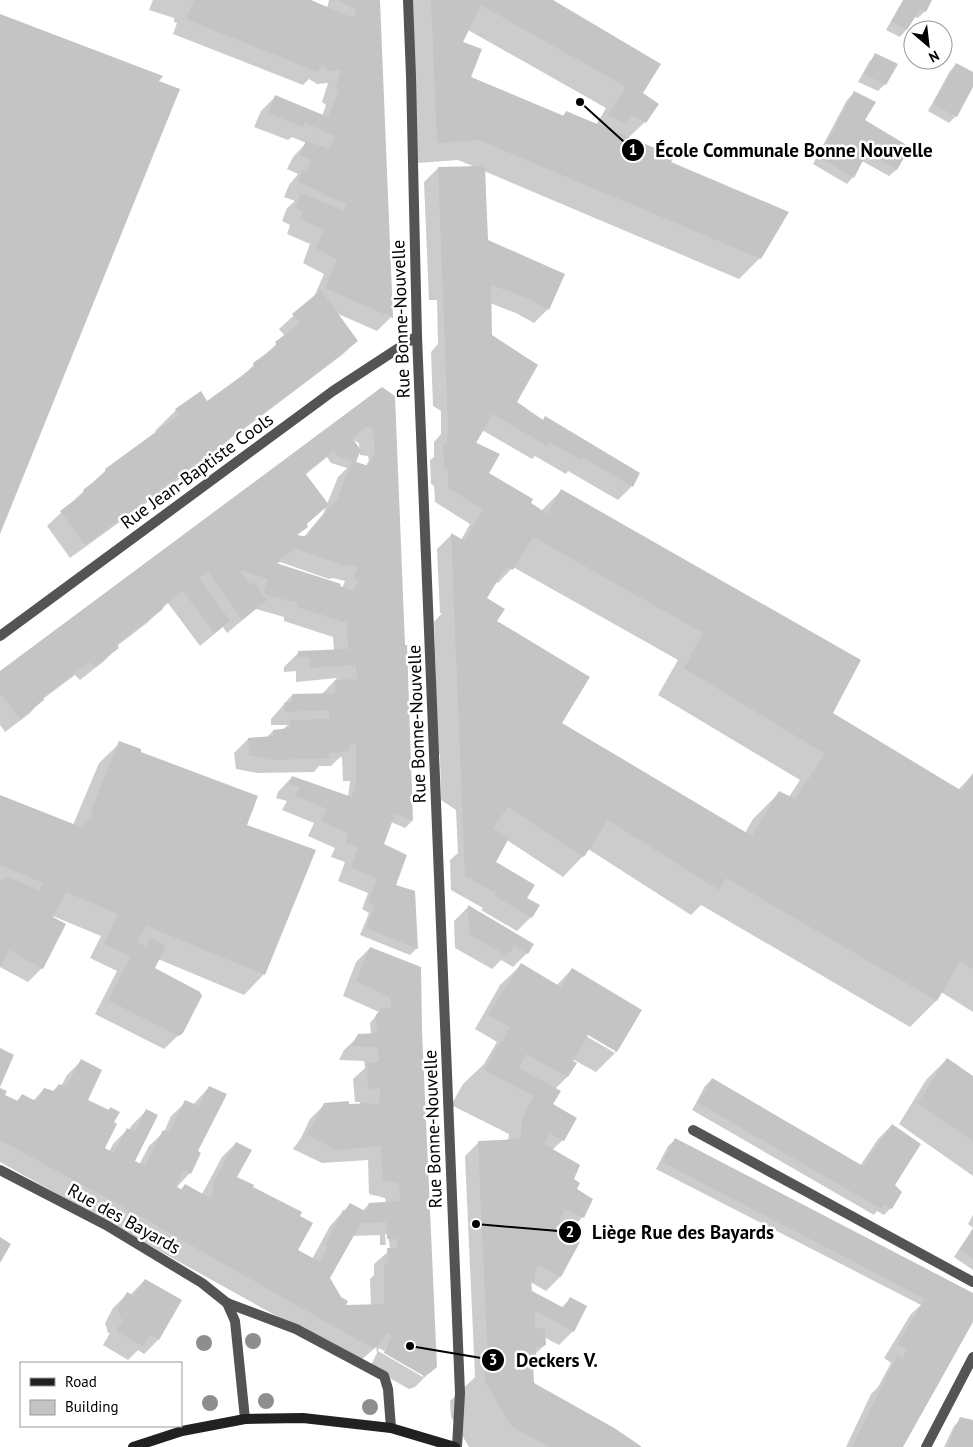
<svg xmlns="http://www.w3.org/2000/svg" width="973" height="1447" font-family="'PT Sans',sans-serif">
<rect width="100%" height="100%" fill="#fff"/>
<g fill="#0003" fill-rule="evenodd">
<path d="M153,0H308L327,8L329,0H379L391,317L377,331L336,313L357,341L342,355L240,432L239,431L211,456L70,558L47,526L106,470L157,433L155,431L176,410L207,402L241,377L285,336L279,329L314,297L324,274L303,263L310,244L287,234L290,225L282,221L287,208L295,201L284,197L289,185L298,174L287,169L293,157L306,143L292,137L288,140L254,127L261,111L275,97L322,116L326,105L322,102L328,83L317,84L309,79L303,85L173,34L177,23L174,22V18L149,10Z"/>
<path d="M410,0H551L641,94L645,122L628,138L670,162L760,258L739,279L484,171L487,241L548,309L534,323L516,313L490,303L491,335L515,402L632,486L618,500L568,471L566,474L535,456L532,459L482,430L475,442L498,454L488,474L541,511L561,491L831,713L958,790L973,774V1012L941,992L936,1001L910,1027L701,905L691,915L588,849L583,856L563,877L507,840L495,861L525,899L531,917L517,931L486,913L481,910L483,908L451,890L450,860L458,853L456,810L441,800L440,755L434,751L431,688L436,682L434,622L442,613H440L437,549L451,535L461,540L470,524L435,502L434,486L431,484L430,460L434,457V442L441,434V411L433,406L431,352L438,344L437,300H429L424,182L438,168L475,167L458,160L417,163ZM468,30L606,108L596,125L566,112L563,116L469,78L462,42ZM513,567L678,660L658,695L800,780L789,797L779,793L753,819L745,833L560,724L482,603L495,582L498,583Z"/>
<path d="M903,0H931L925,11L918,18L914,17L906,30L900,37L886,30Z"/>
<path d="M876,55L885,84L878,91L858,82L869,62Z"/>
<path d="M956,65L973,73V85L956,116L949,123L928,111L950,71Z"/>
<path d="M854,93L863,121L908,147L896,170L889,176L862,161L853,177L847,184L813,164L847,100Z"/>
<path d="M382,389L410,765L412,821L405,828L391,822L383,845L395,886L417,948L410,955L360,935L369,913L362,909L368,893L338,881L345,862L331,857L335,848L308,836L314,823L282,810L287,801L276,798L278,792L292,777L348,797L350,781H343L342,757L339,758L331,766H319L314,772L257,773L236,769L234,753L248,739L266,738L273,731L282,730L288,725H271V719L292,695L322,694L337,678L296,682V671L284,672V667L298,653L334,651L333,637L284,621V617L256,609L227,633L223,627L200,646L168,603L147,623L117,646V648L103,662L80,680L75,675L43,699L29,714L5,732L0,725V673ZM351,439L359,443L360,455L368,456L369,460L366,466L355,462ZM327,457L331,463L347,468L338,477L327,504L305,475ZM326,507L323,514L304,537L296,536L306,526V525ZM280,562L329,579L333,578L345,581L342,588L276,565Z"/>
<path d="M120,743L140,753L246,826L264,974L244,995L158,959L153,968L182,1032L164,1049L95,1014L117,971L90,958L101,936L48,914L42,968L28,982L0,967V796L73,825L99,763Z"/>
<path d="M468,907L527,953L513,967L501,960L492,969L455,948L454,921Z"/>
<path d="M370,948L420,1009L435,1367L415,1387L409,1389L370,1367L377,1353L376,1347L359,1362L0,1162V1089L3,1095L16,1102L22,1095L33,1101L44,1089L52,1092L59,1085L61,1086L67,1075L81,1061L87,1100L108,1111L110,1108L112,1123L103,1149L109,1152L113,1144L128,1129L129,1130L132,1125L146,1111L133,1162L139,1165L149,1146L164,1132L171,1116L186,1102L193,1105L209,1087L190,1173L176,1188L180,1190L185,1185L202,1194L222,1157L236,1143L235,1178L296,1251L312,1259L330,1226L350,1204L362,1211L370,1204L386,1203L385,1198L369,1194L368,1160L322,1163L293,1149L301,1138L310,1119L325,1104H360V1102H355L353,1079L365,1068L364,1061L339,1060L344,1050L359,1036L371,1035L370,1023L379,1012L343,996L356,962ZM385,1234H388L390,1250L374,1264V1275L370,1279L371,1306L344,1307L328,1278L352,1236L380,1235V1245H386ZM379,1348L423,1374V1377L378,1351Z"/>
<path d="M521,965L556,986L572,969L640,1010L616,1052L596,1072L572,1059L571,1060L575,1063L567,1077L555,1089L552,1104L563,1140L552,1150L573,1179L583,1217L568,1231L556,1225L554,1229L578,1243L560,1277L546,1291L532,1283L530,1285V1292L561,1308L570,1299L573,1331L559,1345L544,1337L545,1345L535,1354V1365L531,1369L532,1384L640,1447H469L451,1417L450,1401L475,1377L465,1156L479,1142L508,1141L509,1134L451,1105L463,1084L484,1064L497,1042L475,1029L500,985ZM586,1033L616,1050L615,1053L586,1036Z"/>
<path d="M947,1059L973,1077V1176L899,1124L926,1080Z"/>
<path d="M712,1079L860,1166L878,1139L892,1125L893,1186L891,1208L884,1215L877,1211L874,1215L692,1110L705,1086Z"/>
<path d="M675,1140L973,1295V1319L902,1447H846L871,1394L878,1387L891,1363L884,1358L911,1314L921,1305L656,1169L668,1146Z"/>
<path d="M973,1215V1228L968,1224Z"/>
<path d="M973,1228V1270L954,1257Z"/>
<path d="M145,1280L158,1340L144,1354L138,1350L128,1360L103,1345L110,1333H108L105,1323L113,1308L127,1294L130,1295Z"/>
<path d="M961,1419L973,1421V1447H944L954,1426Z"/>
</g>
<g fill="#c4c4c4" fill-rule="evenodd">
<path d="M194,0H311L353,18L357,10L339,1L340,0H380L393,318L325,288L337,259L316,249L324,230L300,219L303,211L295,207L301,193L344,211L347,203L322,195L323,193L298,182L303,169L307,171L311,160L300,155L306,141L329,149L335,136L305,123L303,127L268,113L275,95L328,117L339,90L335,88L341,70L332,71L326,68L322,64L318,72L186,19Z"/>
<path d="M431,0H553L661,64L643,93L659,104L646,123L632,115L627,124L608,115L626,87L481,5L463,42L482,49L471,77L564,116L566,111L674,156L671,162L789,212L761,259L479,140L437,143Z"/>
<path d="M904,0H932L926,12L920,9L907,30L891,22Z"/>
<path d="M0,14L163,76L159,81L180,89L0,534Z"/>
<path d="M875,53L898,64L886,85L864,74Z"/>
<path d="M956,63L973,72V87L957,117L933,104Z"/>
<path d="M854,91L876,102L865,120L910,147L897,170L867,153L854,178L819,157Z"/>
<path d="M480,166L485,168L488,240L565,274L549,310L530,299L491,285L492,335L538,365L517,402L543,420L545,416L640,473L633,487L582,457L581,460L549,442L547,446L493,414L476,443L500,454L489,473L533,499L531,503L548,514L561,489L861,660L833,713L962,791L973,773V969L960,961L937,1001L726,878L719,890L608,820L584,857L508,807L493,828L509,838L496,862L535,885L527,898L540,905L532,918L500,899L494,895L496,893L465,876L451,533L465,541L483,509L448,488V471L444,469L443,445L447,442L448,427L438,167ZM533,537L703,633L684,668L825,754L795,799L779,791L752,836L562,723L590,677L497,621L505,609L487,598L506,567L513,570Z"/>
<path d="M321,290L358,341L304,383L85,545L60,511L84,493L83,490L106,472L105,469L179,415L175,409L201,391L207,401L254,367L253,363L277,346L275,342L300,323L292,314Z"/>
<path d="M382,387L395,396L405,645H407L413,821L395,814L384,844L407,855L396,885L415,891L418,949L366,928L375,906L368,902L377,879L351,867L358,848L345,843L348,833L321,821L327,809L295,796L300,787L289,784L292,776L352,797L356,783V744L350,745V749L346,752L329,753V758L272,760L249,755L248,738L273,736V730L290,728V720L329,719V710L285,712L284,703L292,702V694L335,693V680L357,679L356,665L310,668L309,657L298,658V651L348,649L347,623L297,607L298,603L266,595L264,590L268,579L239,570L251,585L255,583L267,600L242,620L208,572L199,578L230,621L214,633L183,591L162,607L163,609L117,644L119,648L94,667L90,662L43,697L44,700L20,719L0,693V671ZM368,426L373,429L375,452L369,466L356,462L361,450L352,438ZM334,451L338,456L352,461L337,499L325,514L312,528L307,537L297,535L308,527L306,523L329,505L305,473ZM295,548L344,566L348,564L358,567L354,578L358,580L354,591L340,586L341,584L276,563Z"/>
<path d="M119,741L141,749V752L258,796L247,825L316,850L265,975L147,926L137,942L146,947L150,938L166,946L155,968L200,992L202,996L183,1033L179,1036L108,1000L131,956L104,944L118,914L66,892L53,917L66,924L43,969L9,950L0,967V883L2,880L9,877L39,891L43,883L0,865V795L81,827L93,816L91,811Z"/>
<path d="M468,905L534,944L528,954L514,946L507,956L469,934Z"/>
<path d="M370,947L421,967L422,1031L437,1367L430,1373L424,1376L384,1353L391,1338L390,1333L387,1334L374,1349L143,1218L0,1140V1088L7,1091L5,1095L18,1101L22,1094L36,1101L44,1088L54,1091L59,1084L66,1087L81,1059L102,1070L88,1100L109,1110L110,1107L120,1112L114,1122L117,1124L105,1148L114,1153L127,1128L135,1132L146,1109L158,1115L135,1161L145,1166L163,1130L169,1133L185,1100L199,1106L209,1086L227,1094L198,1151L201,1153L191,1174L184,1170L176,1186L182,1190L185,1184L210,1198L214,1191L212,1185L236,1142L252,1150L237,1177L254,1185L253,1187L302,1212L300,1216L313,1223L298,1250L320,1262L328,1246L325,1245L343,1210L345,1211L350,1203L365,1211L369,1203L400,1201L399,1184L383,1180L381,1146L336,1150L306,1134L315,1122L324,1103L349,1101V1104L371,1103L373,1105L379,1104L380,1088L368,1089L367,1063L379,1062L378,1047L351,1046L358,1034L377,1033L376,1015L381,1009L391,1008L390,997L356,981ZM386,1222L387,1239H396L397,1248H387L388,1263H384V1304L346,1305L348,1301L341,1297L330,1278L361,1223Z"/>
<path d="M521,963L561,987L572,968L642,1010L617,1052L588,1035L573,1061L577,1063L568,1077L526,1054L519,1068L561,1091L553,1104L577,1118L564,1141L550,1133L544,1144L580,1165L574,1179L580,1183L577,1189L593,1199L584,1218L565,1209L556,1229L580,1242L561,1277L540,1266L535,1269V1282L531,1281L532,1291L564,1308L570,1297L587,1306L574,1332L535,1310V1329L545,1328L546,1345L536,1347V1365H533L534,1383L616,1429L642,1447H550L512,1427L485,1382V1365H488L478,1141L521,1139L522,1119L534,1096L484,1070L510,1027L488,1015Z"/>
<path d="M0,1048L14,1055L0,1087Z"/>
<path d="M947,1058L973,1076V1141L918,1103Z"/>
<path d="M712,1078L863,1166L892,1124L921,1144L895,1185L902,1192L892,1209L884,1205L881,1209L698,1103Z"/>
<path d="M675,1138L973,1293V1322L903,1447H852L897,1355L902,1359L907,1350L897,1344L925,1299L662,1162Z"/>
<path d="M973,1229V1259L960,1250Z"/>
<path d="M0,1237L11,1244L0,1263Z"/>
<path d="M145,1279L182,1300L159,1340L150,1335L143,1346L116,1331L123,1320L121,1319L118,1308L127,1292L134,1296Z"/>
<path d="M960,1417L973,1420V1447H947Z"/>
</g>
<g fill="none" stroke-linecap="round" stroke-linejoin="round">
<g stroke="#545454" stroke-width="10">
<path d="M693,1130L973,1282"/>
<path d="M227,1303L296,1329L384,1376L388,1389L391,1428"/>
</g>
<g stroke="#545454" stroke-width="10">
<path d="M408,0L411,76L417,336L460,1393L457,1447"/>
<path d="M0,636L333,391L417,336"/>
<path d="M0,1170L106,1225L202,1283L227,1303L235,1321L245,1419"/>
<path d="M926,1447L973,1357"/>
</g>
<path stroke="#212121" stroke-width="10" d="M133,1447L182,1431L245,1419L303,1418L391,1428L455,1447"/>
</g>
<g fill="#8e8e8e">
<circle cx="253" cy="1341" r="8"/>
<circle cx="204" cy="1343" r="8"/>
<circle cx="266" cy="1401" r="8"/>
<circle cx="210" cy="1403" r="8"/>
<circle cx="370" cy="1407" r="8"/>
</g>
<g text-anchor="middle" stroke-width="5" stroke-linejoin="round" paint-order="stroke">
<g font-size="18" fill="#000" stroke="#fff">
<text transform="translate(401 319) rotate(-92)" y="6">Rue Bonne-Nouvelle</text>
<text transform="translate(197 471) rotate(-36)" y="6">Rue Jean-Baptiste Cools</text>
<text transform="translate(417 724) rotate(-92)" y="6">Rue Bonne-Nouvelle</text>
<text transform="translate(433 1129) rotate(-92)" y="6">Rue Bonne-Nouvelle</text>
<text transform="translate(124 1219) rotate(29)" y="6">Rue des Bayards</text>
</g>
</g>
<path fill="none" stroke="#000" stroke-width="2" d="M580 102L633 150M476 1224L570 1232M410 1346L493 1360"/>
<g fill="#000" stroke="#fff" stroke-width="2">
<circle cx="580" cy="102" r="5"/>
<circle cx="476" cy="1224" r="5"/>
<circle cx="410" cy="1346" r="5"/>
<circle cx="633" cy="150" r="12"/>
<circle cx="570" cy="1232" r="12"/>
<circle cx="493" cy="1360" r="12"/>
</g>
<g font-size="15" text-anchor="middle" font-weight="bold" fill="#fff">
<text x="633" y="155">1</text>
<text x="570" y="1237">2</text>
<text x="493" y="1365">3</text>
</g>
<g font-size="19" text-anchor="middle" font-weight="bold" fill="#000" stroke="#fff" stroke-width="5" stroke-linejoin="round" paint-order="stroke">
<text x="794" y="157">École Communale Bonne Nouvelle</text>
<text x="683" y="1239">Liège Rue des Bayards</text>
<text x="557" y="1367">Deckers V.</text>
</g>
<rect x="20" y="1362" width="162" height="65" fill="#ffffff" stroke="#999999"/>
<rect x="30" y="1378" width="25" height="8" fill="#212121" stroke="#999999"/>
<text x="65" y="1387" font-size="15" fill="#000000">Road</text>
<rect x="30" y="1400" width="25" height="15" fill="#c4c4c4" stroke="#999999"/>
<text x="65" y="1412" font-size="15" fill="#000000">Building</text>
<g transform="translate(928 45) rotate(152)"><circle r="24" fill="#ffffff" stroke="#999999"/>
<path d="M0-4L9 19L0 12L-9 19Z" fill="#000000"/>
<text y="-8" font-size="14" font-weight="bold" text-anchor="middle" fill="#000000">N</text>
</g>
</svg>
